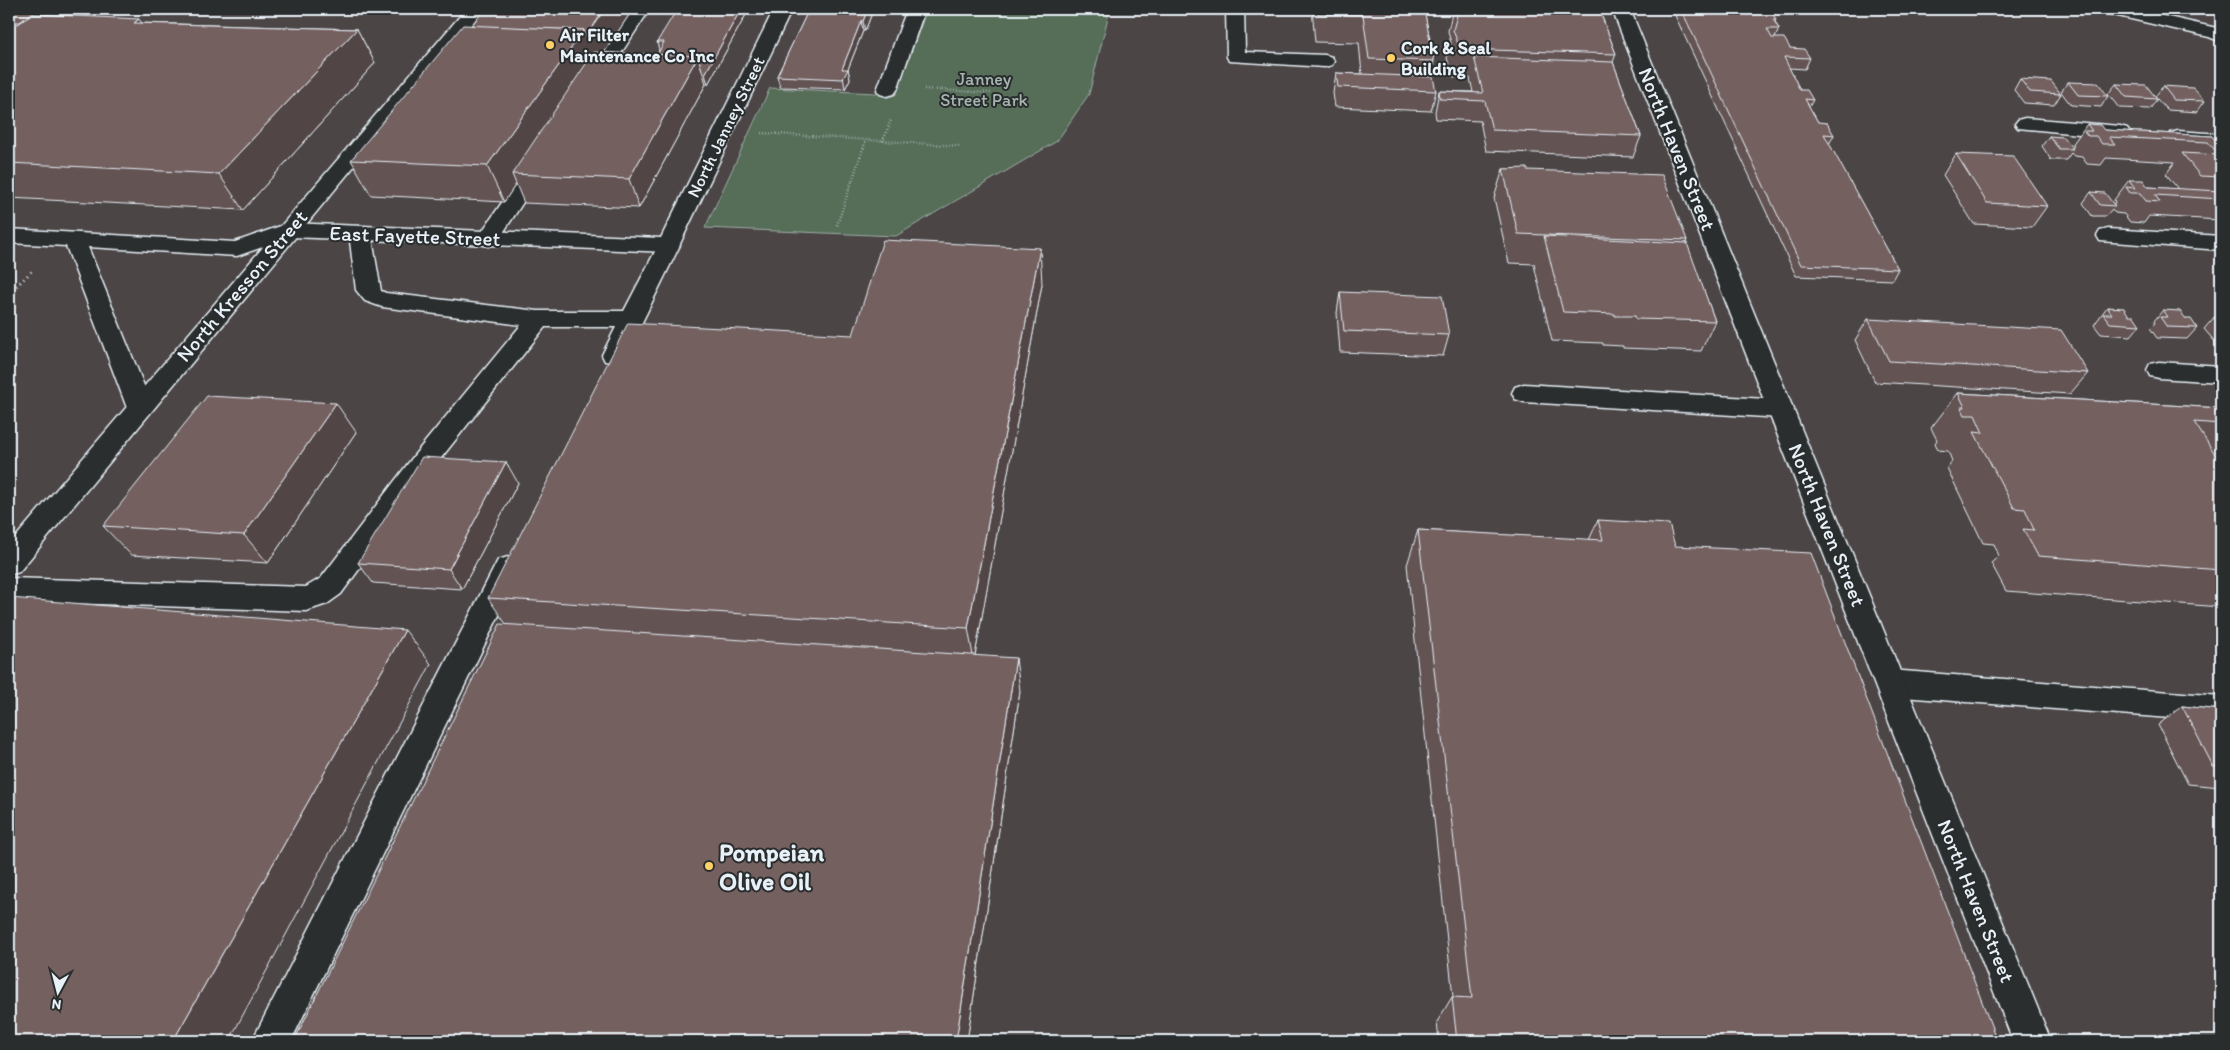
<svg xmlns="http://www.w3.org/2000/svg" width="2230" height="1050" font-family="Itim,sans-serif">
<rect width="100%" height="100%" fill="#393738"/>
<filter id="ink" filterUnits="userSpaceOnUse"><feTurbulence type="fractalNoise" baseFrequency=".02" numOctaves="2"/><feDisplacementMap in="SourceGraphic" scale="10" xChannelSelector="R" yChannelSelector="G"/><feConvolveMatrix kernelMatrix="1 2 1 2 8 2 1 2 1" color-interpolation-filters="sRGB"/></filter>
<g filter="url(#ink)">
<path fill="#4b4444" d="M9,9H927L897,94L770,88L705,227L896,236L951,205L1089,94L1110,9H2221V1041H9Z"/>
<path fill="#566d59" stroke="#9fafa8" d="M927,9H1110L1089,94L1057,141L896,236L705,228L770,88L896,94Z"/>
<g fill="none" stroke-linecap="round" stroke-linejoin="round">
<g stroke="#e8f1f8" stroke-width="3">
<g id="lane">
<path d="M632,9H650L599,87L592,89L585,87L582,83Z"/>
<path d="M907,9H925L897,90L894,94L887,96L880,94L877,90Z"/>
<path d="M1226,9H1244L1245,52L1325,55L1332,57L1334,61L1332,65L1325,67L1229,61L1227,57Z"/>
<path d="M2102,9H2133L2221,29V42L2209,37L2105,13Z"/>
<path d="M2025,118L2120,126L2127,128L2130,132L2127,136L2120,138L2018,128L2015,124L2018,120Z"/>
<path d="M2178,131L2221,134V146L2171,141L2168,137L2171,133Z"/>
<path d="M540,155L547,157L550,161L499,239L496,244L488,246L480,244L477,239L533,157Z"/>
<path d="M360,226L368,228L371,233L381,291L386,293L538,311H624L661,240L669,238L677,240L680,245L623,361L614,363L605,361L602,355L616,327H545L434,467L341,594L327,604L306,611L9,601V578L306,587L321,578L416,453L521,325L382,307L365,301L356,290L349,233L352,228Z"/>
<path d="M2108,229L2221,236V250L2100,241L2097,236L2100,231Z"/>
<path d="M2159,362L2221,366V382L2159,378L2150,376L2147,370L2150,364Z"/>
<path d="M1524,384L1781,400L1790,403L1794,409L1790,415L1781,418L1524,402L1515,399L1512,393L1515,387Z"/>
<path d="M508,557L518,560L522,568L291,1041H252L498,560Z"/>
<path d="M1890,670L2221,696V722L1890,696L1879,692L1875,683L1879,674Z"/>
</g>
</g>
<g stroke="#e8f1f8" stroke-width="3">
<path id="street" d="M774,9H792L677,250L669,252L291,237L237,256L88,247L153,408L149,414L140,417L131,414L127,408L66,246L9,243V229L235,242L289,223L661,238Z"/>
</g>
<g stroke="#e8f1f8" stroke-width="3">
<path id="secondary" d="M466,9H484L19,572L9,575V545Z"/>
</g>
<g stroke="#e8f1f8" stroke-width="3">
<path id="primary" d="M1612,9H1630L2051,1041H2013Z"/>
</g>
<g stroke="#e8f1f8" stroke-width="2.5" stroke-dasharray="0.5 2.5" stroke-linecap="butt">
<path d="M924,89L991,93"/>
<path d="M761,133L960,146"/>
<path d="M883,141L891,120"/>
<path d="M837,225L866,140"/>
</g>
<path stroke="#e8f1f8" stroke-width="3" stroke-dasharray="1 4" stroke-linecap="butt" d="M9,293L32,271"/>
<use href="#lane" fill="#2a2d2e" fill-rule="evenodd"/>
<use href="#street" fill="#2a2d2e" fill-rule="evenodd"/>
<use href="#secondary" fill="#2a2d2e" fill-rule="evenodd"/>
<use href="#primary" fill="#2a2d2e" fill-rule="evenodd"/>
</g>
<g fill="#645353" stroke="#e8f1f8">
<path d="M9,9H44L49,15L142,23L357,29L375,63L243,210L9,198Z"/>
<path d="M485,9H633L604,53L657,55L659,50L657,42L749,9L708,84H706L639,208L524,203L516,184L504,202L371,195L351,160L471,26Z"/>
<path d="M809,9H885L883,14L872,13L865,31H863L848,69L850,79L845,89L780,87L777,76Z"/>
<path d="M1312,9H1424L1434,61L1431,77L1436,91L1431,111L1335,107L1333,93L1336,73L1362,74L1359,43L1315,42Z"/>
<path d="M1453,9H1599L1616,54L1613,62L1641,136L1633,157L1486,151L1480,121L1436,119L1435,112L1439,91L1473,92L1470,78L1453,77L1447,58L1451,43L1448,31Z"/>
<path d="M1672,9H1763L1776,19L1775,22L1779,29L1775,38L1790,48L1810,58L1805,69L1789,68L1800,90L1813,100L1809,107L1818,122L1834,135L1829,144L1898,269L1892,280L1796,276Z"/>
<path d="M2192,9H2221V12L2195,11Z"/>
<path d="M2020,79L2061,94L2054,105L2024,103L2014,90Z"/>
<path d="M2068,82L2108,96L2101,107L2071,105L2061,92Z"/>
<path d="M2116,84L2155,97L2163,86L2205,101L2197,112L2167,110L2157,99L2150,109L2119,108L2108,94Z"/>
<path d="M2087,124L2104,130L2212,136L2221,147V220L2149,216L2144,223L2130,222L2124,214L2115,213L2112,209L2106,216H2092L2083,203L2091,192L2114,204L2115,202L2114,200L2129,180L2148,187L2178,189L2166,174L2175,162L2106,158L2101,165L2087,164L2082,157L2074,156L2071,153L2066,160H2051L2042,146L2049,136L2072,148L2074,146L2072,145Z"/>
<path d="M1956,154L2047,206L2032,227L1974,224L1943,175Z"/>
<path d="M1503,169L1527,170L1687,240L1686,243L1715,321L1701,351L1623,348V346L1603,345V343L1552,341L1534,265L1535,264L1509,263L1494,198Z"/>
<path d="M1042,284L975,655L1020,691L967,1041H294L506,624L488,598Z"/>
<path d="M1340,292L1449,335L1443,356L1340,352L1337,313Z"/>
<path d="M2107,307L2129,316L2140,325L2131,336L2101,334L2094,325Z"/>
<path d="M2163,310L2186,319L2197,328L2187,339L2157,338L2150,328L2155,323L2154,321Z"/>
<path d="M2217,314H2221V343H2216L2204,329Z"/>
<path d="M1868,319L2088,373L2070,394L1875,382L1855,340Z"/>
<path d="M1958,393L2221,408V607L2006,591L1991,563L1999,556L1994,544L1983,543L1947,468L1952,461L1948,451L1938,450L1935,443L1937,440L1931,428Z"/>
<path d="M356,432L268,563L131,555L103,526Z"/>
<path d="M518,483L462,589L373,583L358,563Z"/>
<path d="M1598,520L1675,546L1997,1041H1439L1437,1022L1452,997H1453L1407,565L1418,530L1589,540Z"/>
<path d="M2182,706L2221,710V787L2188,784L2158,725Z"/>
</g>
<g fill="#514444" stroke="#e8f1f8">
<path d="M37,9H44L56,25L20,22Z"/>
<path d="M605,9H633L551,132L512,174L516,184L504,202L487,166L584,30Z"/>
<path d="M741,9H749L708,84L705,74Z"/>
<path d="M868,9H871L872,13L865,31L863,21Z"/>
<path d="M139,19L161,53L134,23Z"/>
<path d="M861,21L863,31L848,69L850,79L845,89L842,69Z"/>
<path d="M357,29L375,63L243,210L219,174Z"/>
<path d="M698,56L706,84L639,208L629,179Z"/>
<path d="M1040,248L1042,284L974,661L968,628Z"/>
<path d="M336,403L356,432L268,563L244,535Z"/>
<path d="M506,462L518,483L462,589L449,569Z"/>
<path d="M405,630L431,664L229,1041H173Z"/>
<path d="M1016,658L1020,691L967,1041H956Z"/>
</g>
<g fill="#746161" stroke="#e8f1f8">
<path d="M9,9H37L20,22H9Z"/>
<path d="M485,9H605L586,36L584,30L471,26Z"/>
<path d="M677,9H741L705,74H703L698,56L657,55L664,42H657Z"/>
<path d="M809,9H868L863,21H861L842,69H848L843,79L777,76Z"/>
<path d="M1318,9H1424L1434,61L1369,59L1363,15L1318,14Z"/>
<path d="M1455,9H1599L1616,54L1460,49L1453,30L1457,15Z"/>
<path d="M1681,9H1764L1770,10L1776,19H1773L1779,29H1767L1772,38H1784L1790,48L1804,49L1810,58L1784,57L1800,90H1807L1813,100L1805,99L1818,122L1827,123L1834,135L1824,134L1898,269L1801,265Z"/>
<path d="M33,14L139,19L134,23L357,29L219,174L9,163V23L18,24Z"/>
<path d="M463,25L584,30L487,166L351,160Z"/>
<path d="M594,52L698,56L629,179L512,174Z"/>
<path d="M1474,57L1613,62L1641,136L1492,130L1485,101L1440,99L1439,91L1483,93Z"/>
<path d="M1336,73L1433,77L1436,91L1338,87Z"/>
<path d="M2020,79L2051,81L2061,94L2030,92Z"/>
<path d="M2068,82L2098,83L2108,96L2078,95Z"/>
<path d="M2116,84L2146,85L2157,99L2126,97Z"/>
<path d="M2163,86L2193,88L2205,101L2174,100Z"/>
<path d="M2087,124L2100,125L2104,130L2212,136L2221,147V177L2200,176L2182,153L2219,155L2208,142L2109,137L2115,144H2102L2096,136H2088L2084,131H2092Z"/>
<path d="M2049,136L2063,137L2073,149H2059Z"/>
<path d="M1956,154L2013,156L2047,206L1987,203Z"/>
<path d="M1527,168V170L1662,175L1687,240L1518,234L1503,169Z"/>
<path d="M2129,180H2143L2148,187L2221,191V199L2155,195L2160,202L2146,201L2140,193H2130L2126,187L2135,188Z"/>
<path d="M2091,192L2105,193L2115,206L2100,205Z"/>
<path d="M1544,236L1687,243L1715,321L1636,319L1635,316H1615V314L1563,312Z"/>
<path d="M883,240L1040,248L968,628L488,598L628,323L853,335Z"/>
<path d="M1340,292L1442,296L1449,335L1344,331Z"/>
<path d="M2107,307L2124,308L2129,316H2134L2140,325L2110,323L2103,314H2112Z"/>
<path d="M2163,310L2180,311L2186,319H2191L2197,328L2167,327L2160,317H2168Z"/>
<path d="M2217,314H2221V327L2214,318H2221Z"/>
<path d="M1868,319L2061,330L2088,373L1889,361Z"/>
<path d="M1958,393L2221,408V424L2194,422L2221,463V570L2038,556L2023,529L2034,530L2025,509L2014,508L1974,432L1983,433L1975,415H1965L1961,407H1965Z"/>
<path d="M207,396L336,403L244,535L103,526Z"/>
<path d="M422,457L506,462L449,569L358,563Z"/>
<path d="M1598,520L1669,524L1675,546L1811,553L1997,1041H1457L1452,997L1472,998L1418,530L1603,540Z"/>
<path d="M10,598L405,630L173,1041H9V599Z"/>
<path d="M500,624L1016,658L956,1041H294Z"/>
<path d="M2182,706L2221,710V766H2213Z"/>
</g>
</g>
<g fill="#ffd166" stroke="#2a2d2e" stroke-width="2">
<circle cx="550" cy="45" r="5"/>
<circle cx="1391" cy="58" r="5"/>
<circle cx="709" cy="866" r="5"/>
</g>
<g text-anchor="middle" stroke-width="4" stroke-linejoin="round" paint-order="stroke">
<g font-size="18" font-weight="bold" fill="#e8f1f8" stroke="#2a2d2e" text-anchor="start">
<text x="560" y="41">Air Filter<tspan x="560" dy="21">Maintenance Co Inc</tspan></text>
<text x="1401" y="54">Cork &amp; Seal<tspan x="1401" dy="21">Building</tspan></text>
</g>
<g font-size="18" fill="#a6b6b0" stroke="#2a2d2e">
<text x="984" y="85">Janney<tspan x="984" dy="21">Street Park</tspan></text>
</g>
<g font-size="18" fill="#e8f1f8" stroke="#2a2d2e">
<text transform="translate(726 127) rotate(-64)" y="6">North Janney Street</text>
</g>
<g font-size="21" fill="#e8f1f8" stroke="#2a2d2e">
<text transform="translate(1677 149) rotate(68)" y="7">North Haven Street</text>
<text transform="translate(415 236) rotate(2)" y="7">East Fayette Street</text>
<text transform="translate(242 286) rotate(-50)" y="7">North Kresson Street</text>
<text transform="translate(1827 525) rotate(68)" y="7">North Haven Street</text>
<text transform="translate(1976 901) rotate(68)" y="7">North Haven Street</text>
</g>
<g font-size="25" font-weight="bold" fill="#e8f1f8" stroke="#2a2d2e" text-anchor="start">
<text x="719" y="861">Pompeian<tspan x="719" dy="29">Olive Oil</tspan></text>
</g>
</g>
<rect width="2230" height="1050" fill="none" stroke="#2a2d2e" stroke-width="30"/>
<rect x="15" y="15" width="2200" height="1020" fill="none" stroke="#e8f1f8" stroke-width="2" filter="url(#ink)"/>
<g transform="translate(58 992) rotate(187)" stroke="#2a2d2e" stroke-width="4" paint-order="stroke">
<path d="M0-4L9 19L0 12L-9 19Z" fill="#e8f1f8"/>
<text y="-8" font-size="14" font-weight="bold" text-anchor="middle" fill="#e8f1f8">N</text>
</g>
</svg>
